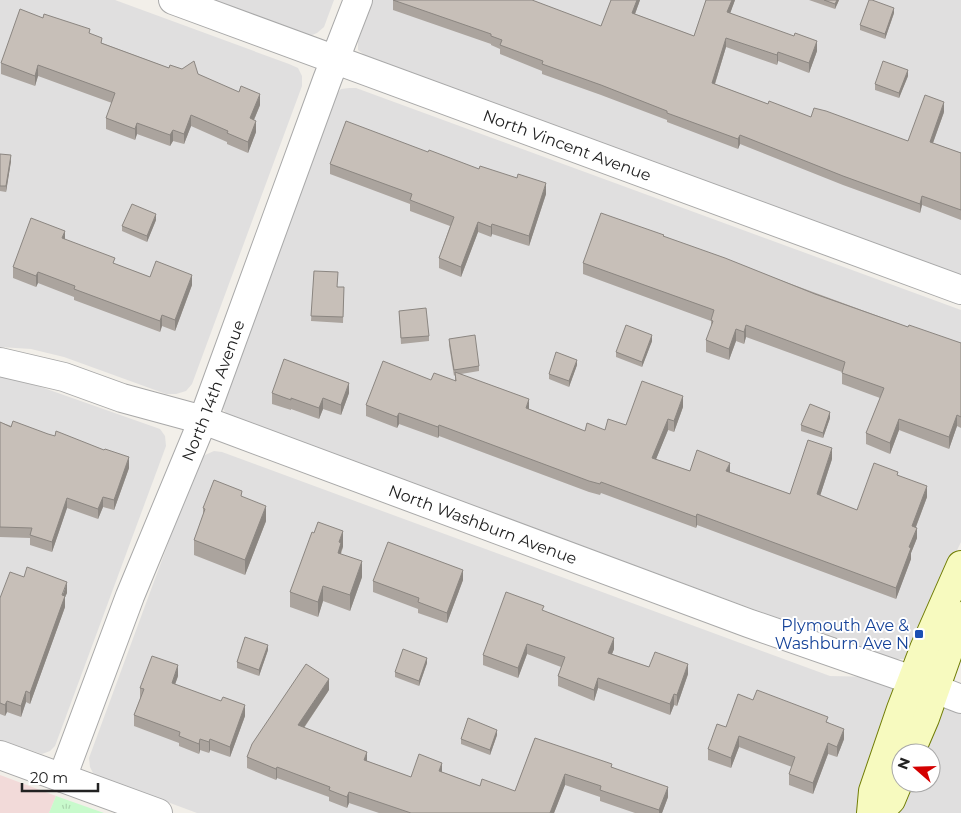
<svg xmlns="http://www.w3.org/2000/svg" width="961" height="813" font-family="Montserrat,sans-serif">
<defs>
<pattern id="park-tufts" width="24" height="20" patternUnits="userSpaceOnUse" patternTransform="scale(1.25)"><rect width="24" height="20" fill="#c8facc"/><path d="M3 7l-1-3M5 7V3M7 7l1-3M15 17l-1-3M17 17v-4M19 17l1-3" fill="none" stroke="#acd6af"/></pattern>
</defs>
<rect width="100%" height="100%" fill="#f2efe9"/>
<g fill="#e0dfdf">
<path d="M0,0H115L289,64L298,68L302,76V86L192,384L186,391L176,394H166L64,357L31,349L0,347Z"/>
<path d="M201,0H334L324,27L317,33L310,36Z"/>
<path d="M373,0H961V275L366,56L358,50V41Z"/>
<path d="M349,88H356L961,310V542L940,585L911,656L904,659H891L236,421L228,416L223,409V398L336,95L341,89Z"/>
<path d="M0,377L24,381L160,429L165,436L166,446L55,746L50,751L42,754L0,740Z"/>
<path d="M214,451L222,452L830,676L877,677L897,688L873,768L856,813H197L100,777L93,773L90,767L89,758L198,462L205,455Z"/>
<path d="M941,704L961,708V813H889L906,783H931V753H918Z"/>
</g>
<path fill="#f2dad9" d="M0,775L56,796L49,813H0Z"/>
<path fill="url(#park-tufts)" d="M56,796L104,813H49Z"/>
<g fill="none" stroke-linecap="round" stroke-linejoin="round">
<g stroke="#a9a9a9" stroke-width="30">
<g id="street">
<path id="s1" d="M173,0L961,290"/>
<path id="s2" d="M0,362L64,377L122,398L203,420L748,623L912,680L961,699"/>
<path d="M0,755L158,813"/>
<path id="s3" d="M62,778L130,596L203,420L327,80L358,0"/>
</g>
</g>
<g stroke="#707d05" stroke-width="30">
<g id="secondary">
<path d="M910,753L925,718L961,616"/>
<path d="M871,813L873,791L901,709L924,649L961,565"/>
<path d="M878,813L891,800L901,776"/>
</g>
</g>
<use href="#street" stroke="#fff" stroke-width="28"/>
<use href="#secondary" stroke="#f7fabf" stroke-width="28"/>
</g>
<g fill="#aba49e">
<path d="M393,0L601,26L611,0H640L635,14L694,36L706,0H735L730,13L817,51L809,73L778,61L777,65L726,47L715,84L768,104L811,117L908,141L944,112L933,143L961,153V220L922,205L920,213L843,185L740,144L738,149L667,122V120L601,95L542,74V71L500,54V49L491,45V44L393,10Z"/>
<path d="M809,0H839L835,9Z"/>
<path d="M894,13L885,39L860,30V25Z"/>
<path d="M90,34L102,43L169,68L198,74L260,105L254,120L256,132L248,153L227,144V142L191,126L184,144L173,141L170,146L137,134L135,140L106,129V118L112,103L38,76L35,86L1,74V63Z"/>
<path d="M908,76L899,98L875,90V84Z"/>
<path d="M428,152L546,194L529,246L492,234L491,237L478,232L461,277L439,268V258L450,226L410,211V204L330,174V164Z"/>
<path d="M0,154L11,161L6,192L0,191Z"/>
<path d="M156,220L147,242L122,231V226Z"/>
<path d="M664,237L908,327L961,343V428L957,426L949,449L899,430L890,454L866,444V433L880,398L842,384V372L746,337L744,344L736,341L729,360L706,352V340L711,328V321L583,274V263Z"/>
<path d="M65,240L115,264L150,277L192,285L175,331L162,326L160,332L74,300V297L38,283L36,287L13,278V267Z"/>
<path d="M314,271L338,287H344L343,323L311,321Z"/>
<path d="M399,311L429,336V341L401,344Z"/>
<path d="M449,339L479,366V371L461,374L529,409L585,431L605,430L626,425L683,407L674,432L668,430L656,459L690,471L730,472L790,494L832,459L820,496L857,510L898,475L927,497L916,527L917,538L911,553V559L896,599L697,525L696,528L601,493L600,495L589,492L439,436L438,438L399,424L397,428L366,416V405L431,380L455,381V375L454,376L449,345Z"/>
<path d="M652,341L642,367L616,357V352Z"/>
<path d="M577,365L569,387L549,379V374Z"/>
<path d="M272,393H349L341,415L323,409L319,419L291,409V410L272,404Z"/>
<path d="M830,418L823,438L801,431V425Z"/>
<path d="M0,422L129,468L114,510L103,507L98,519L67,508L52,552L30,545V538L0,537Z"/>
<path d="M242,497L266,521L245,575L194,555V540L203,515V508Z"/>
<path d="M343,547L341,554L362,577L350,611L323,601L318,617L290,607V592Z"/>
<path d="M463,580L447,623L418,613V609L373,592V581Z"/>
<path d="M67,593L65,597V607L30,704L26,702L21,717L7,712L5,716L0,714V598Z"/>
<path d="M544,611L614,649L612,654L649,667L688,674L677,706L674,705L670,715L598,688L594,701L558,686V676L561,667L527,654L518,678L483,665V655Z"/>
<path d="M268,650L259,676L237,668V662Z"/>
<path d="M427,663L419,686L395,677V672Z"/>
<path d="M178,676L175,684L245,716L230,757L210,750L209,753L200,750L199,754L179,746V743L134,726V715L140,699V688Z"/>
<path d="M329,690L304,728L367,761L411,777L442,772L480,786L515,791L535,738L612,767L668,797L662,813H635L600,801V797L565,785L554,813H379L349,803L347,808L329,801V797L277,778L276,780L247,768V757Z"/>
<path d="M753,700L828,722L844,739L837,757L828,754L813,794L789,785V774L792,767L739,747L731,768L708,760V749L726,727Z"/>
<path d="M497,735L490,755L461,744V739Z"/>
</g>
<g fill="#8b8681">
<path d="M637,0H640L632,22V13Z"/>
<path d="M732,0H735L727,22V12Z"/>
<path d="M837,0H839L835,9V4Z"/>
<path d="M894,8V13L885,39V34Z"/>
<path d="M726,38V47L712,93V83Z"/>
<path d="M817,41V51L809,73V63Z"/>
<path d="M778,52V61L777,65V55Z"/>
<path d="M38,65V76L35,86V76Z"/>
<path d="M908,70V76L899,98V93Z"/>
<path d="M260,94V105L250,129V118Z"/>
<path d="M944,102V112L930,151V142Z"/>
<path d="M191,115V126L184,144V134Z"/>
<path d="M256,121V132L248,153V142Z"/>
<path d="M137,123V134L135,140V129Z"/>
<path d="M173,130V141L170,146V135Z"/>
<path d="M740,135V144L738,149V139Z"/>
<path d="M11,155V161L6,192V186Z"/>
<path d="M546,183V194L529,246V236Z"/>
<path d="M922,196V205L920,213V204Z"/>
<path d="M156,214V220L147,242V236Z"/>
<path d="M478,222V232L461,277V267Z"/>
<path d="M492,224V234L491,237V227Z"/>
<path d="M65,231V242L62,238Z"/>
<path d="M38,272V283L36,287V276Z"/>
<path d="M192,275V285L175,331V320Z"/>
<path d="M162,315V326L160,332V321Z"/>
<path d="M746,325V337L744,344V332Z"/>
<path d="M736,329V341L729,360V349Z"/>
<path d="M652,335V341L642,367V362Z"/>
<path d="M577,360V365L569,387V381Z"/>
<path d="M349,383V393L341,415V405Z"/>
<path d="M683,396V407L674,432V421Z"/>
<path d="M323,398V409L319,419V408Z"/>
<path d="M529,399V410L526,408Z"/>
<path d="M830,412V418L823,438V433Z"/>
<path d="M399,413V424L397,428V417Z"/>
<path d="M957,415V426L949,449V437Z"/>
<path d="M668,419V430L652,469V458Z"/>
<path d="M899,419V430L890,454V443Z"/>
<path d="M439,425V436L438,438V427Z"/>
<path d="M832,448V459L817,505V494Z"/>
<path d="M129,457V468L114,510V500Z"/>
<path d="M730,463V474L726,471Z"/>
<path d="M927,486V497L912,537V526Z"/>
<path d="M103,497V507L98,519V509Z"/>
<path d="M67,498V508L52,552V542Z"/>
<path d="M266,506V521L245,575V560Z"/>
<path d="M697,514V525L696,528V517Z"/>
<path d="M917,528V538L911,553V559L896,599V588L909,547Z"/>
<path d="M343,531V547L341,551V559L338,553L339,542Z"/>
<path d="M362,561V577L350,611V595Z"/>
<path d="M463,570V580L447,623V613Z"/>
<path d="M67,582V593L65,597V607L30,704V693Z"/>
<path d="M323,586V601L318,617V602Z"/>
<path d="M614,638V649L608,664V653Z"/>
<path d="M527,644V654L518,678V668Z"/>
<path d="M268,645V650L259,676V670Z"/>
<path d="M427,658V663L419,686V681Z"/>
<path d="M688,664V674L677,706V695Z"/>
<path d="M178,665V676L172,693V683Z"/>
<path d="M598,678V688L594,701V690Z"/>
<path d="M329,679V690L298,736V725Z"/>
<path d="M26,691V702L21,717V706Z"/>
<path d="M674,694V705L670,715V704Z"/>
<path d="M7,701V712L5,716V705Z"/>
<path d="M245,705V716L230,757V747Z"/>
<path d="M844,729V739L837,757V747Z"/>
<path d="M497,730V735L490,755V750Z"/>
<path d="M739,736V747L731,768V758Z"/>
<path d="M200,739V750L199,754V744Z"/>
<path d="M210,739V750L209,753V742Z"/>
<path d="M828,743V754L813,794V783Z"/>
<path d="M367,752V762L364,760Z"/>
<path d="M442,763V774L439,771Z"/>
<path d="M277,767V778L276,780V769Z"/>
<path d="M565,774V785L554,813H550Z"/>
<path d="M668,787V797L662,813H659V810Z"/>
<path d="M349,792V803L347,808V797Z"/>
</g>
<g fill="#c7bfb8" stroke="#8b8681">
<path d="M393,0H532L601,26L611,0H637L632,13L694,36L706,0H732L727,12L794,36L795,33L817,41L809,63L778,52L777,55L726,38L712,83L768,104L769,101L811,117L814,108L826,111L908,141L925,95L944,102L930,142L961,153V210L922,196L920,204L843,176L740,135L738,139L667,113V111L601,85L542,64L543,61L500,45L502,40L491,36V34Z"/>
<path d="M824,0H837L835,4Z"/>
<path d="M869,0H872L894,8L885,34L860,25Z"/>
<path d="M20,9L43,18L44,14L90,29L89,33L102,38L101,43L169,68L170,65L182,69L194,61L198,74L239,92L241,86L260,94L250,118L256,121L248,142L227,133L228,131L191,115L184,134L173,130L170,135L137,123L135,129L106,118L115,93L38,65L35,76L1,63Z"/>
<path d="M883,61L908,70L899,93L875,84Z"/>
<path d="M346,121L428,152L429,150L479,169L480,166L517,178L518,174L546,183L529,236L492,224L491,227L478,222L461,267L439,258L454,217L410,200L412,194L330,164Z"/>
<path d="M0,154L11,155L6,186H0Z"/>
<path d="M132,204L156,214L147,236L122,226Z"/>
<path d="M601,213L664,235L663,236L725,258L815,294L908,327L909,325L961,343V417L957,415L949,437L899,419L890,443L866,433L884,388L842,373L845,362L746,325L744,332L736,329L729,349L706,340L713,321L711,320L714,310L583,263Z"/>
<path d="M31,218L65,231L62,238L115,258L113,263L150,277L156,261L192,275L175,320L162,315L160,321L74,289L75,286L38,272L36,276L13,267Z"/>
<path d="M314,271L338,272L337,287H344L343,317L311,316Z"/>
<path d="M426,308L429,336L401,338L399,311Z"/>
<path d="M626,325L652,335L642,362L616,352Z"/>
<path d="M475,335L479,366L454,370L449,339Z"/>
<path d="M556,352L577,360L569,381L549,374Z"/>
<path d="M284,359L349,383L341,405L323,398L319,408L291,398V400L272,393Z"/>
<path d="M383,361L431,380L434,373L456,381L455,372L529,399L526,408L585,431L587,423L605,430L608,419L626,425L642,381L683,396L674,421L668,419L652,458L690,471L697,450L730,463L726,471L790,494L808,440L832,448L817,494L857,510L874,463L898,472L897,475L927,486L912,526L917,528L909,547L911,548L896,588L697,514L696,517L601,482L600,484L589,481L439,425L438,427L399,413L397,417L366,405Z"/>
<path d="M810,404L830,412L823,433L801,425Z"/>
<path d="M13,421L48,434L55,436L56,431L104,450L105,449L129,457L114,500L103,497L98,509L67,498L52,542L30,535L32,528L0,527V422L11,427Z"/>
<path d="M214,480L242,491L241,496L266,506L245,560L194,540L205,509L203,508Z"/>
<path d="M318,522L343,531L339,542L341,543L338,553L362,561L350,595L323,586L318,602L290,592L312,532L314,533Z"/>
<path d="M388,542L463,570L447,613L418,602L419,598L373,581Z"/>
<path d="M27,567L67,582L62,595L65,596L30,693L26,691L21,706L7,701L5,705L0,703V598L10,572L24,577Z"/>
<path d="M506,592L544,606L542,610L614,638L608,653L649,667L655,652L688,664L677,695L674,694L670,704L598,678L594,690L558,676L565,657L527,644L518,668L483,655Z"/>
<path d="M245,637L268,645L259,670L237,662Z"/>
<path d="M403,649L427,658L419,681L395,672Z"/>
<path d="M152,656L178,665L172,683L221,701L223,697L245,705L230,747L210,739L209,742L200,739L199,744L179,736L180,732L134,715L144,689L140,688Z"/>
<path d="M306,664L329,679L298,725L367,752L364,760L411,777L419,754L442,763L439,771L480,786L482,779L515,791L535,738L612,764L611,767L668,787L659,810L600,790L601,786L565,774L550,813H411L349,792L347,797L329,790L330,787L277,767L276,769L247,757L252,744Z"/>
<path d="M757,690L828,717L826,722L844,729L837,747L828,743L813,783L789,774L795,757L739,736L731,758L708,749L717,724L726,727L738,694L753,700Z"/>
<path d="M468,718L497,730L490,750L461,739Z"/>
</g>
<rect fill="#1a4fb4" stroke="#fff" stroke-width="2" x="914" y="629" width="10" height="10" rx="2.5"/>
<g text-anchor="middle" stroke-width="4" stroke-linejoin="round" paint-order="stroke">
<g font-size="16" fill="#222" stroke="#fff">
<text dy="6" stroke="none"><textPath href="#s1" startOffset="420">North Vincent Avenue</textPath></text>
<text dy="6" stroke="none"><textPath href="#s3" startOffset="416">North 14th Avenue</textPath></text>
<text dy="6" stroke="none"><textPath href="#s2" startOffset="510">North Washburn Avenue</textPath></text>
</g>
<g font-size="16" fill="#164399" stroke="#fff" text-anchor="end">
<text x="909" y="631">Plymouth Ave &amp;<tspan x="909" dy="18">Washburn Ave N</tspan></text>
</g>
</g>
<g transform="translate(916 768) rotate(290)"><circle r="24" fill="#ffffff" stroke="#a7a7a7"/>
<path d="M0-4L9 19L0 12L-9 19Z" fill="#d40000"/>
<text y="-8" font-size="14" font-weight="bold" text-anchor="middle" fill="#222222">N</text>
</g>
<path d="M22 783v8h76v-8" fill="none" stroke="#222222" stroke-width="2.5"/>
<text x="30" y="783" font-size="15" fill="#222222" stroke="#ffffff" stroke-width="4" paint-order="stroke">20 m</text>
</svg>
